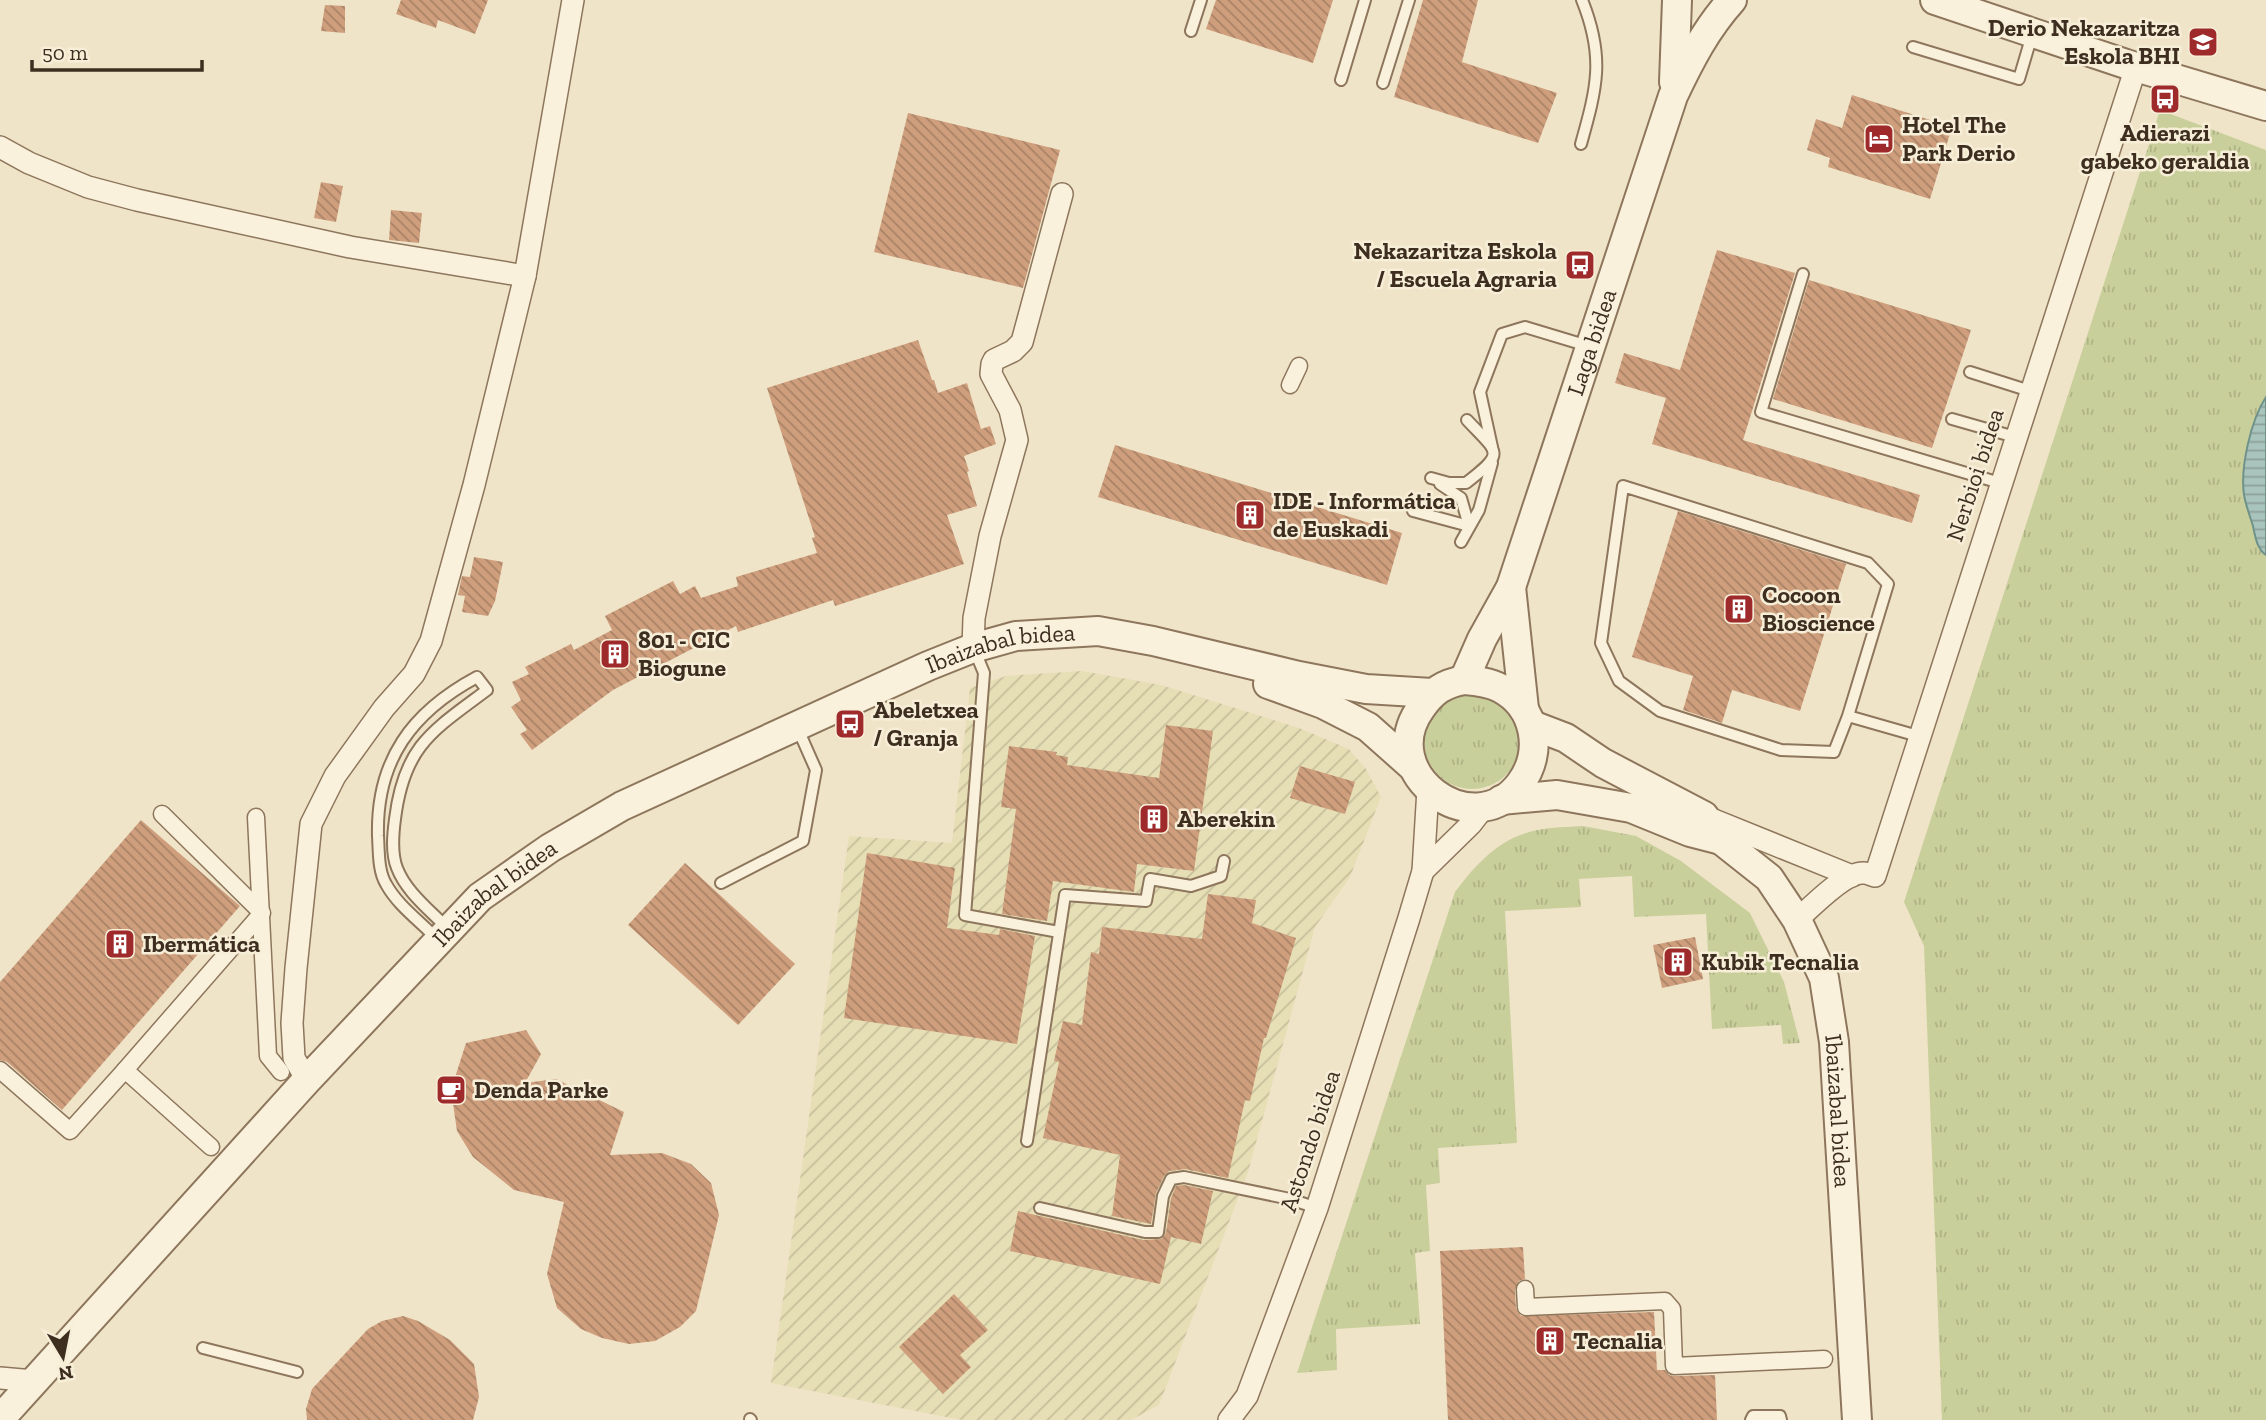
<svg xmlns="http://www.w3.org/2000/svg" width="2266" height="1420" font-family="'Zilla Slab',serif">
<defs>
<pattern id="farmland-furrows" width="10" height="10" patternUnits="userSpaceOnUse" patternTransform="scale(1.75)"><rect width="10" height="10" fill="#e6deb5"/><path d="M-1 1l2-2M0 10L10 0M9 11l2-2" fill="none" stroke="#c6bf9b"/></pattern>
<pattern id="grass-tufts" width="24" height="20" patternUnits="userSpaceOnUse" patternTransform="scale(1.75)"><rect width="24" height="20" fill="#c9cf9b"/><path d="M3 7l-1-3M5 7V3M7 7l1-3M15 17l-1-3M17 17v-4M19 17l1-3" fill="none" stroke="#aeb285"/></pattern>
<pattern id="water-rules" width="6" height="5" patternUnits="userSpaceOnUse" patternTransform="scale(1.75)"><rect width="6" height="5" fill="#a9c4bc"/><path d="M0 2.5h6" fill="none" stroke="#8ba098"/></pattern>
<pattern id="building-back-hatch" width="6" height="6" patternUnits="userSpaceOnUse" patternTransform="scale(1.75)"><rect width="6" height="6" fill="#cf9f7d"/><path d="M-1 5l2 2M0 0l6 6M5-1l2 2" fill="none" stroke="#a98266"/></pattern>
</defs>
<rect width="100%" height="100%" fill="#f0e4c8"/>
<path fill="url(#farmland-furrows)" d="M1082,671L1161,685L1299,728L1349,749L1366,769L1381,797L1350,877L1315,927L1248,1172L1159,1405L1131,1420H962L771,1383L849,836L952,843L970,688L1006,676Z"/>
<g fill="url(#grass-tufts)">
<path d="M2160,110L2266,150V1420H1942L1924,946L1904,902Z"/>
<circle cx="1472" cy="741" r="48"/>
<path d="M1583,826L1636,836L1681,861L1750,913L1784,982L1800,1043L1783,1044L1781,1025L1712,1029L1706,914L1634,917L1632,876L1579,879L1581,907L1505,911L1517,1143L1438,1148L1440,1183L1426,1185L1430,1251L1415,1253L1420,1324L1336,1329L1337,1370L1297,1373L1455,892C1477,863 1500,837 1538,830C1552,827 1568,827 1583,826Z"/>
</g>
<path fill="url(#water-rules)" stroke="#6f938a" stroke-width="2" d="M2266,397V555C2257,549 2255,536 2253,526C2250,516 2246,506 2244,495C2240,467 2251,420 2266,397Z"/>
<g fill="url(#building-back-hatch)">
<path d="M401,0H488L475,34L438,20L436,28L396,14Z"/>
<path d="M1216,0H1333L1313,63L1206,29Z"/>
<path d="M1423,0H1478L1462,62L1557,93L1538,143L1394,97Z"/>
<path d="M325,5L345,6V33L321,31Z"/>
<path d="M1852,95L1952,127L1930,199L1828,167L1830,158L1807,150L1816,119L1842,128Z"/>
<path d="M908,113L1060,150L1023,288L874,252Z"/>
<path d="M321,182L343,186L336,222L314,218Z"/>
<path d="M391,210L422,213L419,243L389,240Z"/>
<path d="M1717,250L1795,273L1743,440L1920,495L1912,523L1652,444L1666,398L1615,383L1624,353L1680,370Z"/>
<path d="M1809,280L1971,330L1932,448L1773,399Z"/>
<path d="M918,340L932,380H934L938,393L967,383L981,429L990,426L996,444L964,456L969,471L967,472L977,506L947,515L964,564L835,606L833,600L738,632L736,626L613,690L532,750L520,734L527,730L511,707L521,700L512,682L529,674L525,667L571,644L574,650L612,630L605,616L673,581L680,594L695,586L701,598L738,586L736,577L817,553L812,538L815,537L767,388Z"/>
<path d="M1115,445L1402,533L1387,585L1098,497Z"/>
<path d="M1678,511L1846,564L1800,711L1732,690L1722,723L1683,710L1693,676L1632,657Z"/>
<path d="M474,557L503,562L495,601L488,616L462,612L465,596L458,595L462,576L470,577Z"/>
<path d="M1166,725L1213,731L1194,871L1137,864L1134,892L1053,881L1047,921L1002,914L1016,809L1001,807L1009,746L1057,752L1056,755L1068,757L1067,765L1159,778Z"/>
<path d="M1300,766L1355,782L1345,814L1290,798Z"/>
<path d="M141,820L240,906L62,1110L7,1062L0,1060V982Z"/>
<path d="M867,853L955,868L947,928L999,935L1000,929L1035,936L1017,1044L844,1018Z"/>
<path d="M685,863L795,964L738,1025L628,925Z"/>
<path d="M1208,894L1256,900L1252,923L1296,938L1266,1038H1264L1250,1101L1245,1100L1228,1178L1185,1169L1169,1171L1164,1176L1156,1193L1151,1224L1112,1216L1120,1155L1043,1138L1059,1062L1054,1061L1063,1021L1082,1025L1091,952L1099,954L1102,927L1202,939Z"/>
<path d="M1695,937L1703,979L1662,988L1653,945Z"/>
<path d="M526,1030L541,1054L525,1083L556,1079L624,1112L610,1155L662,1153L691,1164L711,1183L719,1215L696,1311L680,1327L655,1341L629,1344L602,1338L581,1329L557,1308L547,1274L564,1202L514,1190L473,1157L457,1131L451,1090L466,1043Z"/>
<path d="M1184,1185L1213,1191L1201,1244L1171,1237L1160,1284L1010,1251L1018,1211L1143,1240L1161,1239L1166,1233L1171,1198L1176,1186Z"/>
<path d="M1523,1247L1525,1279L1519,1281L1515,1290L1516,1308L1521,1316L1654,1312L1657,1370H1665L1669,1375L1674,1376L1715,1375L1717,1420H1448L1440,1251Z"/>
<path d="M954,1294L988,1330L960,1355L971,1367L943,1394L899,1347Z"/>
<path d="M403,1316L418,1321L450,1340L474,1364L479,1397L473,1420H307L306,1409L312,1389L368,1329L382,1321Z"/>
</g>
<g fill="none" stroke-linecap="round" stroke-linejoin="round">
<g stroke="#8d765c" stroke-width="14">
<g id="service">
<path d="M1191,31L1201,0"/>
<path d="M1913,47L2019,79L2032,35"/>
<path d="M1341,80L1365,0"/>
<path d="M1383,83L1409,0"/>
<path d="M1581,144C1597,87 1605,57 1582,0"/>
<path d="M1803,274L1761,412L2000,483"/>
<path d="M1970,372L2030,391"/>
<path d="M1952,419L2015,437"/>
<path d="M1492,447L1480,392L1502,334L1525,327L1588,346"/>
<path d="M1431,478L1449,483H1466C1506,452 1499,454 1467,420"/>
<path d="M1440,484L1461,498L1469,526"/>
<path d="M1413,511L1469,526"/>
<path d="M1461,542L1479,510L1492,463"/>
<path d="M974,649L984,673L965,915L1059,932"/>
<path d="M1848,716L1888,584L1868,563L1623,486L1601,643L1619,681L1660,711L1781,750L1834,752L1848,716L1918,736"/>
<path d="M721,883L803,841L816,770L797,727"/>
<path d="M437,939C420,921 398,906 386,884C378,871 379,851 378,836C376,760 412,712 477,677L487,690C432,731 404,746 395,819C393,834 391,853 397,868C406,892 431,911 448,929"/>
<path d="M1027,1141L1065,895L1146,901L1150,879L1191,886L1221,876L1224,861"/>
<path d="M1040,1208L1145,1232H1158L1163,1196L1171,1179L1184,1177L1290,1199L1317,1208"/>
<path d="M203,1348L297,1372"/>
<path d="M750,1419L751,1420"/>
<path d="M1751,1420L1753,1416H1780L1781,1420"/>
</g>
</g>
<g stroke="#8d765c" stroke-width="19">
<g id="pedestrian">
<path d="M1290,385L1299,366"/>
<path d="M256,817L268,1056L281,1072"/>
<path d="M0,1070L70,1131L125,1070L211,1147"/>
<path d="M125,1070L262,913L162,814"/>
<path d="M1525,1289L1526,1307L1665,1301L1672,1309L1674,1366L1824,1359"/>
</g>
</g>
<g stroke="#8d765c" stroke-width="24">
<g id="minor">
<path d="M0,147L29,163L88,187L137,200L350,247L525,276"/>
<path d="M973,648L974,618L990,536L1017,440L1010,410L991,374L992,364L994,360L1013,351L1022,342L1062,194"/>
<path d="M1704,816L1852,876"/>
<path d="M1423,871L1471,824L1485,806"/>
<path d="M1797,920C1810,908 1846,871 1864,873C1868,873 1871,875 1875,876L2136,67"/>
<path d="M307,1080L294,1058L292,1023L296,968L311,824L335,776L384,708L414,674L431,641L474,485L525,276L573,0"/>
<path d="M0,1378L34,1381"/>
<path d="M1229,1420L1247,1396L1317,1208L1409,918L1423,871L1428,789"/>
</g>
</g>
<g stroke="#8d765c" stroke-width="32">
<g id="tertiary">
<path d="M1935,0L2126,64L2266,106"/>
<path d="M1674,82L1677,0"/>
<path d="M1511,587L1524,709"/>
<path id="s1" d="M1464,680L1482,639L1511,587L1673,96C1690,60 1706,29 1732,0"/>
<path d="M1464,680C1476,681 1489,682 1500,688C1536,707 1544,752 1520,784C1473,846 1374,773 1421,708C1433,691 1443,684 1464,680Z"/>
<path d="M1268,684L1323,704L1368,727L1413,767"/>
<path id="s2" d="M1532,725L1566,738L1603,763L1704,816L1721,840L1769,878L1797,920L1824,978L1834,1042L1857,1420"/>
<path d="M1501,800L1557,795L1631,808L1690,832L1721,840"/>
<path id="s3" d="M0,1419L307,1080L480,897L550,848L622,806L928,666L973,648L1016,636L1098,631L1153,641L1299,676L1366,689L1432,693"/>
</g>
</g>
<use href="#service" stroke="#faf1dc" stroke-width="10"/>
<use href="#pedestrian" stroke="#faf1dc" stroke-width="16"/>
<use href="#minor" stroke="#faf1dc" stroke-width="21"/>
<use href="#tertiary" stroke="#faf1dc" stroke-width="28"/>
</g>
<defs>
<g id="school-square" transform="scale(1.575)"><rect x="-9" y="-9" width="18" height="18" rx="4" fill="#9e2a2b" stroke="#f7eed8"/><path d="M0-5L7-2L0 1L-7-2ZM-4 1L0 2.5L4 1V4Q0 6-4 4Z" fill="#fff"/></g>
<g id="bus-square" transform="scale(1.575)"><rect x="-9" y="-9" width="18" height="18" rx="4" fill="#9e2a2b" stroke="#f7eed8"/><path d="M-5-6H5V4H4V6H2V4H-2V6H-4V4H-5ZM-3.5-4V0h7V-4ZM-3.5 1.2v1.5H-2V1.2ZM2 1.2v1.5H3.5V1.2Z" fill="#fff"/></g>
<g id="hotel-square" transform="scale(1.575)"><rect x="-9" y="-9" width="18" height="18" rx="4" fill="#9e2a2b" stroke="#f7eed8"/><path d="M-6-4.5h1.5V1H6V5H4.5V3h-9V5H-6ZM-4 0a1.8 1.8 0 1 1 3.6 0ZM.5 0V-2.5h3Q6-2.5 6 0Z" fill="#fff"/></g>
<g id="building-square" transform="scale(1.575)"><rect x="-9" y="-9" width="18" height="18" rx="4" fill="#9e2a2b" stroke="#f7eed8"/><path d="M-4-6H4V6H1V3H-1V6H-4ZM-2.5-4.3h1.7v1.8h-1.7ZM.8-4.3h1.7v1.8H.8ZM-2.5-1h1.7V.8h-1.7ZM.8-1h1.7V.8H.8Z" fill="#fff"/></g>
<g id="cafe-square" transform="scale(1.575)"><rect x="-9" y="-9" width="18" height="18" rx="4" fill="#9e2a2b" stroke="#f7eed8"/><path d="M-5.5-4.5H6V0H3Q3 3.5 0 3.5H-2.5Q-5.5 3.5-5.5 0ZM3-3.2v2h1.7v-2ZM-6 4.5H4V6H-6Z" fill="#fff"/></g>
</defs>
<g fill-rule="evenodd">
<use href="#school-square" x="2203" y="42"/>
<use href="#bus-square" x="2165" y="99"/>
<use href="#hotel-square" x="1879" y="139"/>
<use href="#bus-square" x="1580" y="265"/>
<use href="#building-square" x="1250" y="515"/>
<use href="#building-square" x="1739" y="609"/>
<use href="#building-square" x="615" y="654"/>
<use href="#bus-square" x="850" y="724"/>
<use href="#building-square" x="1154" y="819"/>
<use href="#building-square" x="120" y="944"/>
<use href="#building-square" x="1678" y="962"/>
<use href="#cafe-square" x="451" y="1090"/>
<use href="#building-square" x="1550" y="1341"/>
</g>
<g text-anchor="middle" stroke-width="5" stroke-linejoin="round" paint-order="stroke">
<g font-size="24" font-weight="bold" fill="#3d2e20" stroke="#f7eed8" text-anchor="start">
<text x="2180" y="36" text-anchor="end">Derio Nekazaritza<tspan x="2180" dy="28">Eskola BHI</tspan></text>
<text x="1902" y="133">Hotel The<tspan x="1902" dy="28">Park Derio</tspan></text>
<text x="2165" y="141" text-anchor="middle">Adierazi<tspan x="2165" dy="28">gabeko geraldia</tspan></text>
<text x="1557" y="259" text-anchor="end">Nekazaritza Eskola<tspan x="1557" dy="28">/ Escuela Agraria</tspan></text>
<text x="1273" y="509">IDE - Informática<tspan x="1273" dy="28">de Euskadi</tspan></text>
<text x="1762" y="603">Cocoon<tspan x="1762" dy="28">Bioscience</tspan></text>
<text x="638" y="648">801 - CIC<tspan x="638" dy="28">Biogune</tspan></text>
<text x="873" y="718">Abeletxea<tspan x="873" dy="28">/ Granja</tspan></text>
<text x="1177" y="827">Aberekin</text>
<text x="143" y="952">Ibermática</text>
<text x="1701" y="970">Kubik Tecnalia</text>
<text x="474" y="1098">Denda Parke</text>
<text x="1573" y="1349">Tecnalia</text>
</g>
<g font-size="24" fill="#3d2e20" stroke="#f7eed8">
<text dy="8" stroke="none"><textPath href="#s1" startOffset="362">Laga bidea</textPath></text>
<text transform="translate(1975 475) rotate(-72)" y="8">Nerbioi bidea</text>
<text dy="8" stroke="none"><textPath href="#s3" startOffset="1290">Ibaizabal bidea</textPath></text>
<text dy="8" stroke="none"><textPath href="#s3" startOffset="723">Ibaizabal bidea</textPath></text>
<text dy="8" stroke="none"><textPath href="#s2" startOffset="534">Ibaizabal bidea</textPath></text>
<text transform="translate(1310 1141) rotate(-72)" y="8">Astondo bidea</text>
</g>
</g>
<g transform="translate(63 1357) rotate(170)" stroke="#f7eed8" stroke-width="5" paint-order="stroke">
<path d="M0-5L12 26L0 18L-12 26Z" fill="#3d2e20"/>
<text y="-10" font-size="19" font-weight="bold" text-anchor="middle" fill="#3d2e20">N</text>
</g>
<path d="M32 60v10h170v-10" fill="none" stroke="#3d2e20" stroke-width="3.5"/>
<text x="42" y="60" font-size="21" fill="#3d2e20" stroke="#f7eed8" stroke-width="5" paint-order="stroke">50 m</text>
</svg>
